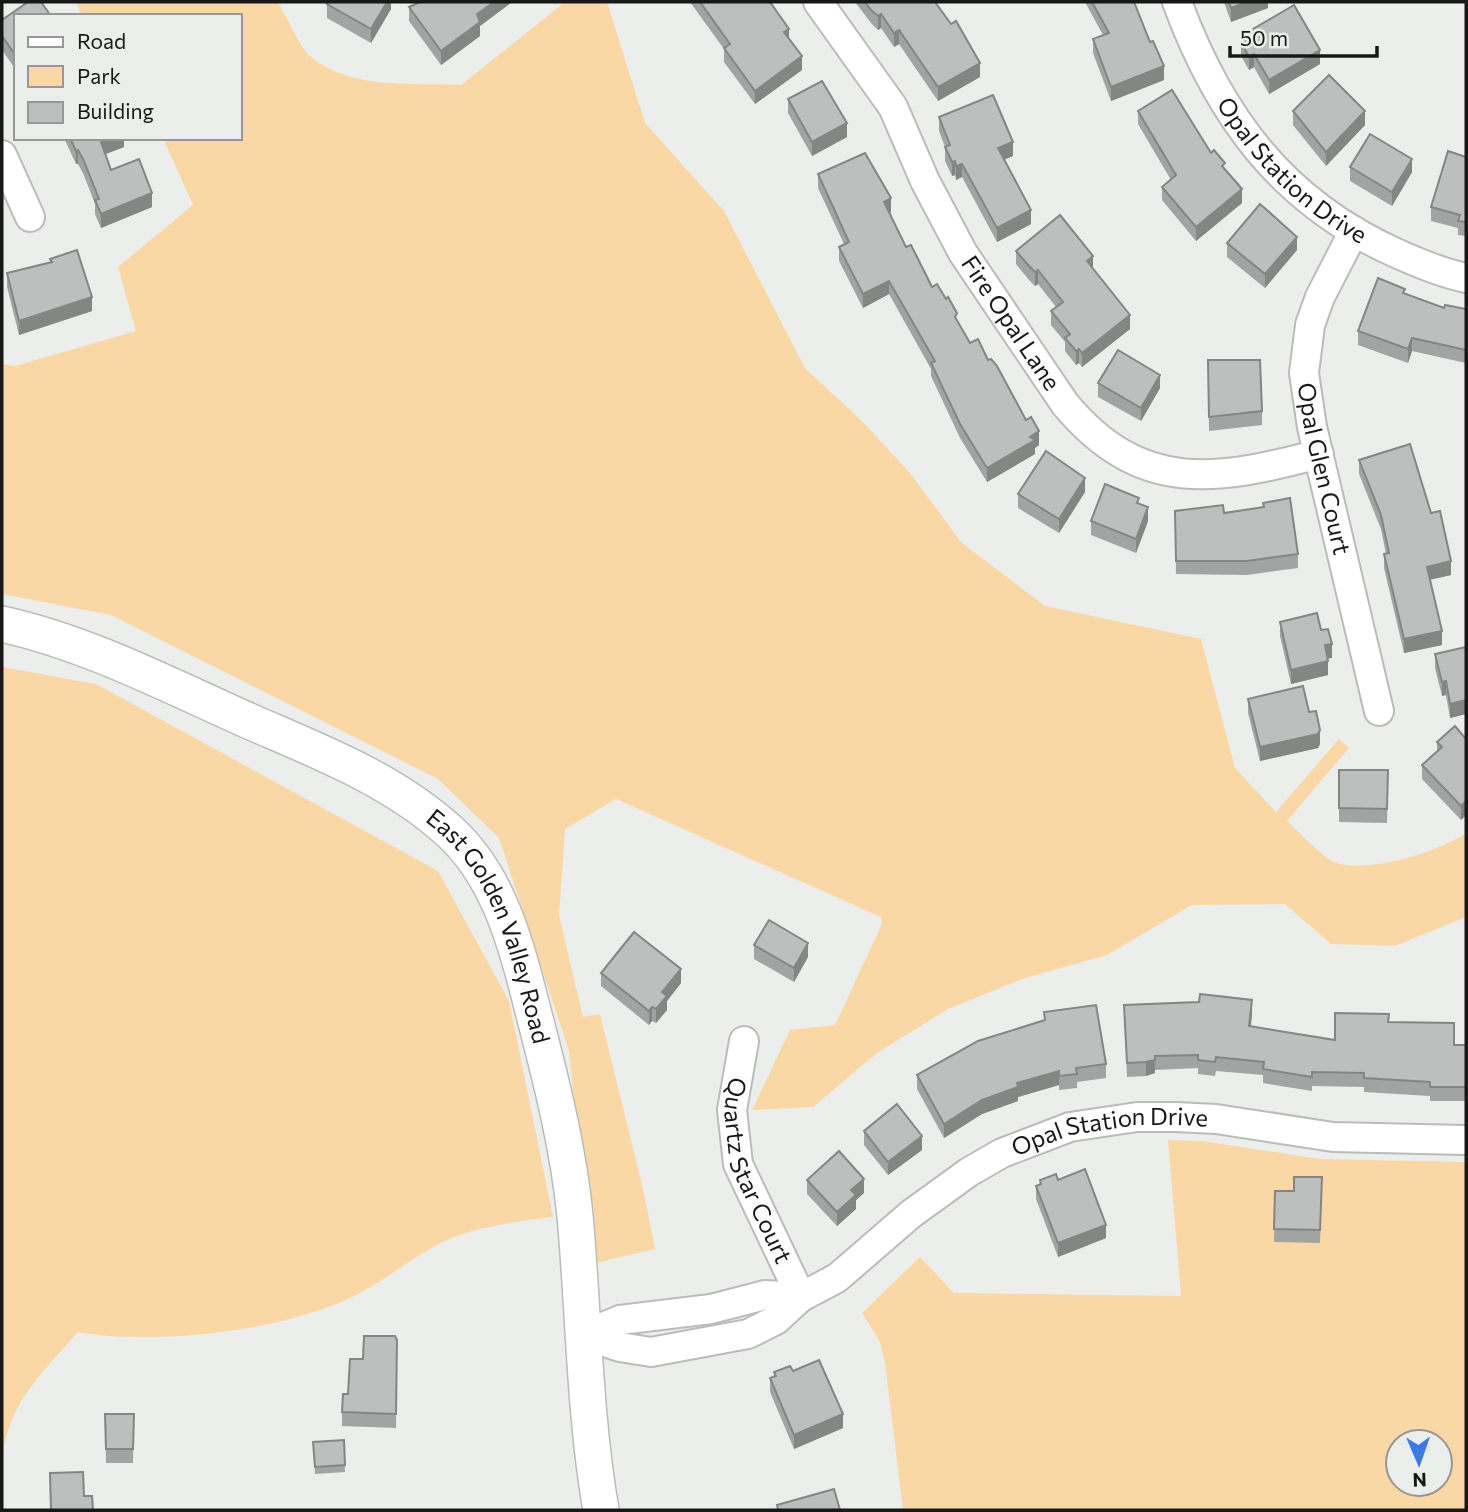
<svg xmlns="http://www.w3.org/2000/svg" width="1468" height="1512" font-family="Commissioner,sans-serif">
<rect width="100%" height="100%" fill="#eceeeb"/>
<g fill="#fad8a5" fill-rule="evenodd">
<path d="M76,2H278C286,15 300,48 311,57C354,91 411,82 461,85L565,2H607L645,123L724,211L805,368L863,422L910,473L961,542L1045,606L1201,639L1235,768L1276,812L1339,739L1349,748L1287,821C1298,831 1324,859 1337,863C1370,873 1438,852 1466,833V917L1395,946L1331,944L1285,904L1192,905L1107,955L1025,978L948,1009L877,1053L813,1107L752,1110L790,1030L835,1025L882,924L881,917L616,799L565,829L559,915L583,1017L600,1014L644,1193L655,1249L591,1264L569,1051L499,838L438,779L111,615L2,594V364L15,366L136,331L118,267L193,205L163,138H240V16H82Z"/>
<path d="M2,667L96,684L438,871L509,1001L553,1217C519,1221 481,1226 449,1239C418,1253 389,1278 358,1294C287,1331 156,1346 78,1332C39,1377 3,1407 2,1470Z"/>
<path d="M1168,1140L1202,1141L1320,1159L1466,1162V1510H903L885,1363L880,1342L862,1313L920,1257L954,1293L1181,1296ZM1398,1442H1440V1484H1398Z"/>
</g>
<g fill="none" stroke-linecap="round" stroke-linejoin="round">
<g stroke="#bbbcba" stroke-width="32">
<g id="minor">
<path id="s1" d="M818,2L893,107L925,181L963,253L1065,404C1141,495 1216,481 1319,454"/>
<path id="s2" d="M1177,2C1219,116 1282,202 1396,253C1418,263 1442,273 1466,278"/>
<path d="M2,155L30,217"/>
<path id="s3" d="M1354,231L1320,297L1310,325L1304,373L1312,427L1379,711"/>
<path id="s4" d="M744,1041L732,1110L738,1164L801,1297"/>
<path id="s5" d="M584,1335L620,1347L651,1352L748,1334L776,1320L801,1297L837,1278L911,1214L969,1172L1002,1153L1070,1127L1137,1117H1176L1216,1119L1333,1137L1466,1140"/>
<path d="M584,1335L620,1320L711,1309L765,1295L801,1297"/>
</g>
</g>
<g stroke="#bbbcba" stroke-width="38">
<g id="major">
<path id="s6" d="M2,624C88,643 168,685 249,721C318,751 392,779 449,831C497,874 516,942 531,1003C549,1072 568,1144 575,1216C584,1314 584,1413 601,1510"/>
</g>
</g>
<use href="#minor" stroke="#fff" stroke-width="28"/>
<use href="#major" stroke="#fff" stroke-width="35"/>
</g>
<g fill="#a2a4a3">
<path d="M391,2V9L371,43L327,18V4Z"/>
<path d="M420,2H512L480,26V36L441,65L409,21V7Z"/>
<path d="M690,2H770L789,39L802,70L755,104L724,62V49Z"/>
<path d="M855,2H935L980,77L938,101L899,44L894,47L881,28L878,30L871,23Z"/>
<path d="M1085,2H1134L1164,80L1111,101L1093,53V39L1103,35Z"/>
<path d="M1224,2H1268V8L1231,22Z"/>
<path d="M16,16V70L2,50V20Z"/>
<path d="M1241,36L1320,64L1269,94L1254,67L1249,70L1241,56Z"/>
<path d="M788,99L847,137L812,156L788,113Z"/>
<path d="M1138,111L1211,153L1242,203L1196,241L1162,200V187L1171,180L1138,124Z"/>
<path d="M1293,111L1365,125L1326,166L1293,125Z"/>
<path d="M939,117L1013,156L1004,160L1031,224L997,242L962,177L956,180L955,175L952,176L945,161V147L939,131Z"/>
<path d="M64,138H124V147L105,154L111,170L152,207L101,228L95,214V204L83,173L78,164H76Z"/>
<path d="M1466,157V236L1458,235V228L1431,221V207Z"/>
<path d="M1350,167L1412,172L1392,206L1350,181Z"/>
<path d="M818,174L891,212L890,213L906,247L932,287L957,321L970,343L988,360L1039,445L1035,448V454L987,482L960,438L931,376V369L889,294L863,308L839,261V247L844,244L818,188Z"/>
<path d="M1227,243L1297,250L1265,288L1227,257Z"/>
<path d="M1016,251L1093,268L1130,329L1082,367L1079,363L1076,365L1065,351V342L1051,325V311L1056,307L1038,284L1035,286L1029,280L1016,264Z"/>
<path d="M50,259L92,311L19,335L7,287V273L50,262Z"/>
<path d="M1405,293L1444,308L1466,309V363L1412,351L1408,363L1358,345V331Z"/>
<path d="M1208,360L1262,411V425L1209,431Z"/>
<path d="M1098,383L1160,388L1141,421L1098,397Z"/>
<path d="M1359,460L1451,575L1430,580L1442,645L1404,653L1384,568V554H1386L1381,529L1359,474Z"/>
<path d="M1085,492L1059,533L1018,508V494Z"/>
<path d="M1139,504L1148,521L1136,553L1091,535V521Z"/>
<path d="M1175,511L1224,513L1298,554V568L1247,575L1176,574Z"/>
<path d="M1280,622L1321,630L1332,658H1328V675L1291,684L1280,636Z"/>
<path d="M1466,647V714L1450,718L1446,695L1442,696L1435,668V654Z"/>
<path d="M1248,699L1309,712L1320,744L1318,748L1260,761L1248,713Z"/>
<path d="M1466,739V815L1461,820L1422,779V765L1437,751V742Z"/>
<path d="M1339,770H1388L1387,823L1339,822Z"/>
<path d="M754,945L808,957L794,982L754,959Z"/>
<path d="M601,973L681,983L667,1001V1010L656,1023L652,1021L649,1025L601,986Z"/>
<path d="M1124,1005L1252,1014L1251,1027L1335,1040L1388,1022L1454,1045H1466V1101H1430V1096L1364,1092V1087L1312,1086V1091L1263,1083V1075L1216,1071L1215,1076L1198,1074V1068L1155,1070V1073L1146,1076L1127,1077Z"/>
<path d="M1044,1012L1106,1064V1078L1077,1082V1088L1059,1090V1085L1018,1097V1101L982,1114L944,1138L917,1089V1075L1044,1021Z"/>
<path d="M864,1131L922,1150L888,1175L864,1145Z"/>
<path d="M1322,1177L1320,1243L1274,1242L1275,1191H1294Z"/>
<path d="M807,1180L864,1193L856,1200V1209L837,1226L807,1194Z"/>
<path d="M1040,1180L1106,1238L1058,1257L1036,1199V1186L1040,1184Z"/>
<path d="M397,1340L396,1428L342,1426V1412L363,1359Z"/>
<path d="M774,1372L843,1428L794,1449L770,1392V1378L774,1376Z"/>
<path d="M105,1414H134L133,1463H106Z"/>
<path d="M344,1440L345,1472L315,1474L313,1442Z"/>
</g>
<g fill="#848684">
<path d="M387,2H391V9L371,43V29Z"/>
<path d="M494,2H512L480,26V36L441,65V51L477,14Z"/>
<path d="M1247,2H1268V8L1231,22V8Z"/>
<path d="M881,14V28L878,30V16Z"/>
<path d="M789,29V42L784,32Z"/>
<path d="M899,30V44L894,47V33Z"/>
<path d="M1320,50V64L1269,94V80Z"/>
<path d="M1254,54V67L1249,70V57Z"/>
<path d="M802,56V70L755,104V91Z"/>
<path d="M980,63V77L938,101V87Z"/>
<path d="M1164,66V80L1111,101V87Z"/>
<path d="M1365,111V125L1326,166V152Z"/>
<path d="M847,123V137L812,156V142Z"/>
<path d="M111,138H124V147L101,156V142Z"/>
<path d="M1013,142V156L998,162V148Z"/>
<path d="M78,150V164H76V151Z"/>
<path d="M1412,159V172L1392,206V192Z"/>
<path d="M955,161V175L952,176V162Z"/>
<path d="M962,164V177L956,180V166Z"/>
<path d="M1242,189V203L1196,241V227Z"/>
<path d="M152,193V207L101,228V214Z"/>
<path d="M891,198V212L884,215V202Z"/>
<path d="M1031,210V224L997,242V228Z"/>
<path d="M1297,237V250L1265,288V274Z"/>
<path d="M1093,256V270L1087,261Z"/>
<path d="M1038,270V284L1035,286V272Z"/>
<path d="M889,281V294L863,308V294Z"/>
<path d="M92,297V311L19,335V321Z"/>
<path d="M1130,315V329L1082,367V353Z"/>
<path d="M1412,338V351L1408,363V349Z"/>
<path d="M1079,349V363L1076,365V351Z"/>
<path d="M1160,375V388L1141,421V408Z"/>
<path d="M1039,431V445L1035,448V454L987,482V468L1030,437Z"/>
<path d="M1085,478V492L1059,533V519Z"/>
<path d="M1148,507V521L1136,553V539Z"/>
<path d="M1451,561V575L1427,580V567Z"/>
<path d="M1442,631V645L1404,653V639Z"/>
<path d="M1332,644V658L1325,659V645Z"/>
<path d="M1328,661V675L1291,684V670Z"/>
<path d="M1446,681V695L1442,696V682Z"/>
<path d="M1466,700V714L1450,718V704Z"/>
<path d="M1320,730V744L1318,748L1260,761V747Z"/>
<path d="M1466,801V815L1461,820V806Z"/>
<path d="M808,943V957L794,982V968Z"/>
<path d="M681,969V983L667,1001V1010L656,1023V1009L662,992Z"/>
<path d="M1252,1000V1014L1249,1040V1026Z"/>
<path d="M652,1007V1021L649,1025V1011Z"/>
<path d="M1155,1060V1073L1146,1076V1062Z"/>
<path d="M1059,1071V1085L1018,1097V1101L982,1114L944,1138V1124L982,1100L1017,1083Z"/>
<path d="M922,1136V1150L888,1175V1162Z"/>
<path d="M864,1179V1193L856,1200V1209L837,1226V1212L851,1190Z"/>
<path d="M1106,1225V1238L1058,1257V1243Z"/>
<path d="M843,1414V1428L794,1449V1435Z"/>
</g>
<g fill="#bcbfbd" stroke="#848684" stroke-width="2">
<path d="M28,2H41L51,16H16V56L2,36V20Z"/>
<path d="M329,2H387L371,29L327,4Z"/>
<path d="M420,2H494L477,14L480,22L441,51L409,7Z"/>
<path d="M700,2H770L789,29L784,32L802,56L755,91L724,48L730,44Z"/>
<path d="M865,2H935L951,24L956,21L980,63L938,87L899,30L894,33L881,14L878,16L871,10Z"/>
<path d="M1092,2H1134L1150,42L1153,41L1164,66L1111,87L1093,39L1109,33Z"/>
<path d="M1229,2H1247L1231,8Z"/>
<path d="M1294,5L1320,50L1269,80L1254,54L1249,57L1241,42L1244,40L1241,36Z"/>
<path d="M1329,75L1365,111L1326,152L1293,111Z"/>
<path d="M822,81L847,123L812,142L788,99Z"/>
<path d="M1172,90L1211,153L1214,150L1225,163L1222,166L1242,189L1196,227L1162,187L1176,175L1138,111Z"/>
<path d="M993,95L1013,142L998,148L1031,210L997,228L962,164L956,166L955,161L952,162L945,147L950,145L939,117Z"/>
<path d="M1370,134L1412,159L1392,192L1350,167Z"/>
<path d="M70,138H111L101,142L111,170L139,159L152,193L101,214L95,200L99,199L83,159L78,150L76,151Z"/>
<path d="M1448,151L1466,157V222L1458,221L1460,215L1431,207Z"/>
<path d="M865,153L891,198L884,202L906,247L911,245L932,287L937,284L946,299L948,297L957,313L955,317L970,343L978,339L988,360L991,359L997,366L1026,420L1031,417L1039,431L1030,437L1035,440L987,468L960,424L931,363L935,361L889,281L863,294L839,247L849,242L818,174Z"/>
<path d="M1260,204L1297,237L1265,274L1227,243Z"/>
<path d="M1060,215L1093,256L1087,261L1130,315L1082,353L1079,349L1076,351L1065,338L1070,334L1051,311L1063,302L1038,270L1035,272L1029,266L1016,251Z"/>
<path d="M77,250L92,297L19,321L7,273L52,262L50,259Z"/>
<path d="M1378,278L1405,289L1403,293L1444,308L1445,305L1466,309V350L1412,338L1408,349L1358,331Z"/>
<path d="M1118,350L1160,375L1141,408L1098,383Z"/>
<path d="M1208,360H1260L1262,411L1209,417Z"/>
<path d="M1410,444L1431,513L1440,511L1451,561L1427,567L1442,631L1404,639L1384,554L1389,553L1381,515L1359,460Z"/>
<path d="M1046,451L1085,478L1059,519L1018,494Z"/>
<path d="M1105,484L1139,498L1137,503L1148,507L1136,539L1091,521Z"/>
<path d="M1290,498L1298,554L1247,561H1176L1175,511L1223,505L1224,513L1264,507L1263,503Z"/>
<path d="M1317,613L1321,630L1328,629L1332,644L1325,645L1328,661L1291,670L1280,622Z"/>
<path d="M1466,647V700L1450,704L1446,681L1442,682L1435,654Z"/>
<path d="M1303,686L1309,712L1316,711L1320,730L1318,734L1260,747L1248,699Z"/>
<path d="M1455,726L1466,739V801L1461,806L1422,765L1442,747L1437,742Z"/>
<path d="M1339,770H1388L1387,809L1339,808Z"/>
<path d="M769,920L808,943L794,968L754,945Z"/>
<path d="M634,932L681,969L662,992L667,996L656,1009L652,1007L649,1011L601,973Z"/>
<path d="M1200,994L1252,1000L1249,1026L1335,1040V1013L1389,1014L1388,1022L1454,1023V1045H1466V1087H1430V1082L1364,1078V1073L1312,1072V1077L1263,1069L1264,1062L1216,1057L1215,1062L1198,1060V1055L1155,1056V1060L1146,1062L1127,1063L1124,1005L1199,1002Z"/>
<path d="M1096,1005L1106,1064L1076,1068L1077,1074L1059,1076V1071L1017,1083L1018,1087L982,1100L944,1124L917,1075L978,1041L1045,1020L1044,1012Z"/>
<path d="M897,1104L922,1136L888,1162L864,1131Z"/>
<path d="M839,1151L864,1179L851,1190L856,1195L837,1212L807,1180Z"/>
<path d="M1085,1169L1106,1225L1058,1243L1036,1186L1041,1184L1040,1180L1056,1174L1058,1180Z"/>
<path d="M1294,1177H1322L1320,1230L1274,1229L1275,1191H1294Z"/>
<path d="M364,1336H395L397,1340L396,1414L342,1412L343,1394H348L350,1359H363Z"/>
<path d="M819,1360L843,1414L794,1435L770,1378L776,1376L774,1372L790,1366L793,1371Z"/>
<path d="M105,1414H134L133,1449H106Z"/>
<path d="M344,1440L345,1465L315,1467L313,1442Z"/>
<path d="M83,1472L84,1496H92L93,1510H51L50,1473Z"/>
<path d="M834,1489L840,1510H778L777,1505Z"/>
</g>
<g text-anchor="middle" stroke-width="5" stroke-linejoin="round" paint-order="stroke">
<g font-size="24" fill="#171817" stroke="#eceeeb">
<text dy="8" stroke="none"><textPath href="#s2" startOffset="208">Opal Station Drive</textPath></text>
<text dy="8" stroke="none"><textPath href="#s1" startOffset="376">Fire Opal Lane</textPath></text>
<text dy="8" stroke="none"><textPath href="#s3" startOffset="250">Opal Glen Court</textPath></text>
<text dy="8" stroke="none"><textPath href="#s6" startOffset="600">East Golden Valley Road</textPath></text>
<text dy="8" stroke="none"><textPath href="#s5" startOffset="593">Opal Station Drive</textPath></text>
<text dy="8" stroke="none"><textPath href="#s4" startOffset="135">Quartz Star Court</textPath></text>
</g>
</g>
<rect width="1468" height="1512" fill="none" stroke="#171817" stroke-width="7"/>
<rect x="14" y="14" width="228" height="126" fill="#eceeeb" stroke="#979896" stroke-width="2"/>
<rect x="28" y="37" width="35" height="10" fill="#ffffff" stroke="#979896" stroke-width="2"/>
<text x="77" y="49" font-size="21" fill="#171817">Road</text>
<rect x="28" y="66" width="35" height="21" fill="#fad8a5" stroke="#979896" stroke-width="2"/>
<text x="77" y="84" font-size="21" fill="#171817">Park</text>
<rect x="28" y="102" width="35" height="21" fill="#bcbfbd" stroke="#979896" stroke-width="2"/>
<text x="77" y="119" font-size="21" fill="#171817">Building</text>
<g transform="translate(1419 1463) rotate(178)"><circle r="33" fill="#eceeeb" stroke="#979896" stroke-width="2"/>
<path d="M0-5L12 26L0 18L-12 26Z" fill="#3a7be9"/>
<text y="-10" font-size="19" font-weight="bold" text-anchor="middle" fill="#171817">N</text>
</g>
<path d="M1230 46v10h147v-10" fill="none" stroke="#171817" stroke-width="3.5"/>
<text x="1240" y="46" font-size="21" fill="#171817" stroke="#eceeeb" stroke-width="5" paint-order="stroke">50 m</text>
</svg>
